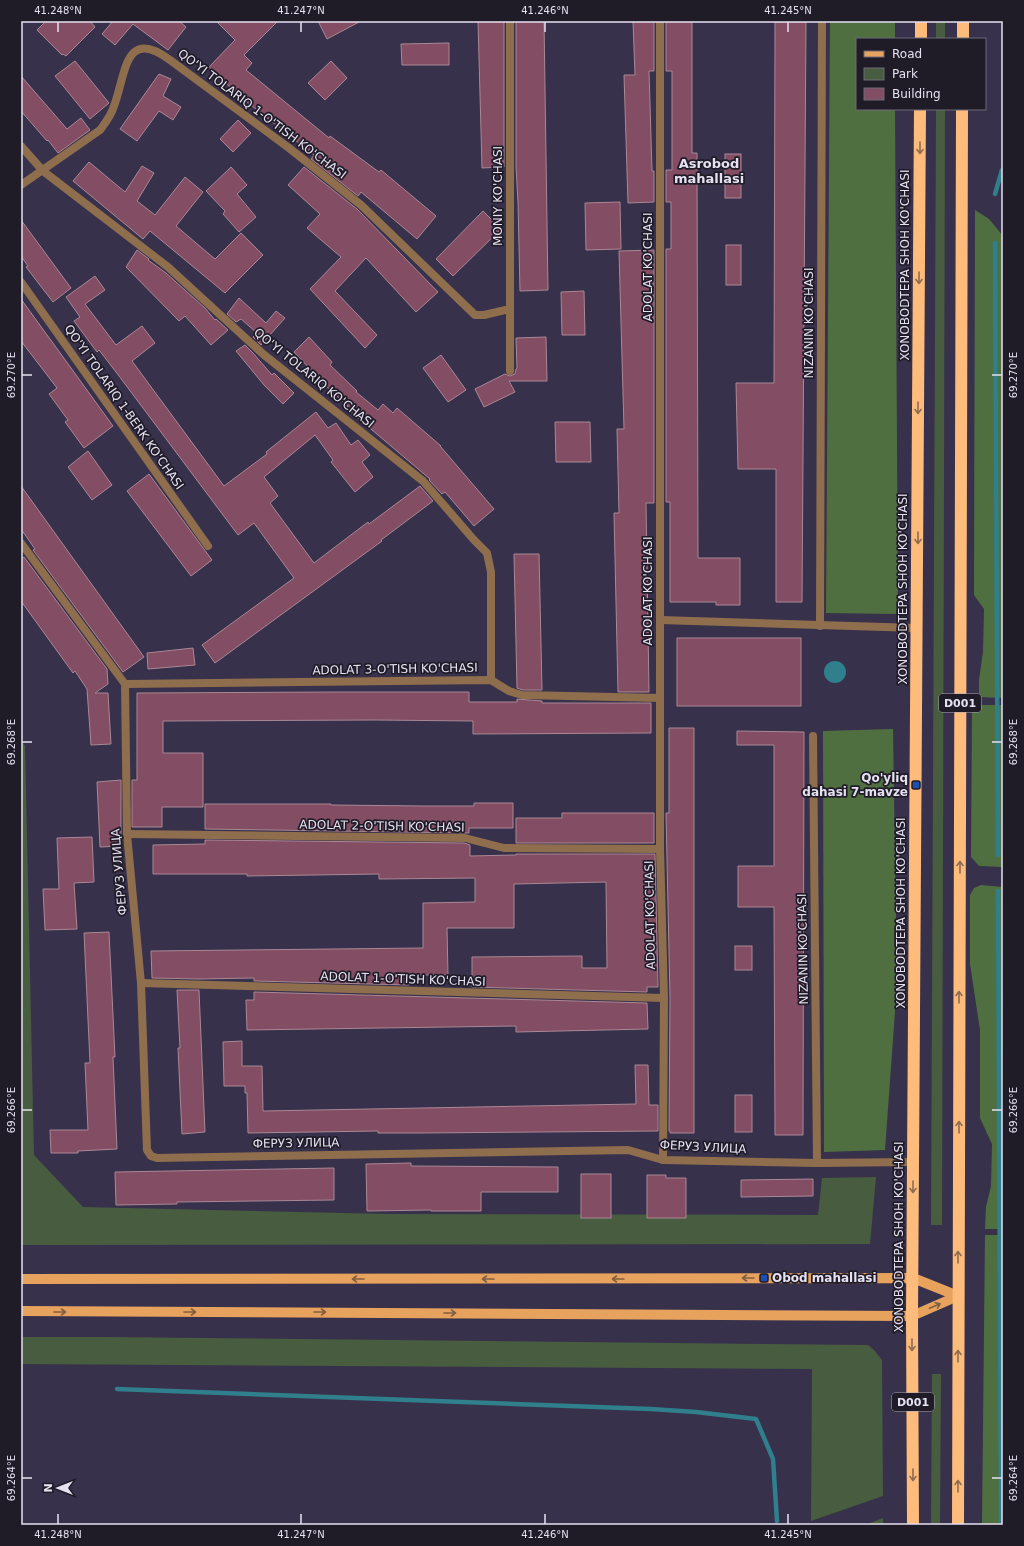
<svg xmlns="http://www.w3.org/2000/svg" width="1024" height="1546" font-family="'DejaVu Sans',sans-serif">
<rect width="100%" height="100%" fill="#38314b"/>
<g fill="#485c3f">
<rect x="936" y="21" width="9" height="18"/>
<path d="M936,109H945L942,1225H931Z"/>
<path d="M21,740L25,746L34,1155L83,1207L388,1214L818,1215L822,1178L876,1177L870,1244L21,1245Z"/>
<path d="M21,1337H105L868,1345L874,1350L882,1360L883,1496L811,1521L812,1369L21,1364Z"/>
<path d="M932,1374H941L940,1525H931Z"/>
<path d="M883,1518V1525H865Z"/>
</g>
<g fill="#506f41">
<path d="M830,21H895V39H857V109H895L898,614L826,613Z"/>
<path d="M975,210L989,219L1003,236V698L979,697V680L983,652L984,609L974,595Z"/>
<path d="M972,705H1003V867L979,866L971,857Z"/>
<path d="M893,729L897,984L885,1150L824,1152L823,731Z"/>
<path d="M981,885L1003,887V1229H985L986,1207L991,1186L992,1144L980,1118V1030L970,964V895L974,888Z"/>
<path d="M985,1235H1003V1525H982Z"/>
</g>
<circle fill="#2f7f8c" cx="835" cy="672" r="11"/>
<g fill="none" stroke-linecap="round" stroke-linejoin="round">
<g stroke="#2f7f8c" stroke-width="4.5">
<path d="M995,194L1002,170"/>
<path d="M995,243L998,855"/>
<path d="M998,891L1001,1525"/>
<path d="M117,1389L651,1409L696,1412L756,1419L773,1459L777,1521"/>
</g>
</g>
<g fill="#834d64" stroke="#aa8895">
<path d="M46,21H90L95,27L66,56L63,54L62,55L37,30Z"/>
<path d="M113,21H179L186,27L168,50L133,24L115,45L102,34Z"/>
<path d="M216,21H278L244,55L252,63L246,70L329,138L330,136L379,172L381,170L436,216L417,239L361,192L358,196L311,159L314,155L237,94L209,67L235,40Z"/>
<path d="M318,21H361L327,39Z"/>
<path d="M478,21H504V167L482,168Z"/>
<path d="M516,21H544L548,290L520,291L518,202L516,167Z"/>
<path d="M633,21H654V71H649L652,171H654V202L628,203L624,75H635Z"/>
<path d="M666,21H692V153H697L698,558H740V605H716V602H670V502H666V249H671V202H666V170H672V71H666Z"/>
<path d="M775,22H806L802,602H776V469H738L736,383H774Z"/>
<path d="M449,43V65H402L401,44Z"/>
<path d="M75,61L109,103L90,119L55,76Z"/>
<path d="M331,61L347,78L325,100L308,83Z"/>
<path d="M159,74L171,79L163,96L181,107L173,120L159,111L137,141L120,129Z"/>
<path d="M21,76L67,129L81,118L90,130L58,153L48,140L47,141L21,111Z"/>
<path d="M238,120L251,133L233,152L220,139Z"/>
<rect x="725" y="154" width="16" height="44"/>
<path d="M89,162L125,192L142,166L154,173L137,201L155,215L185,177L203,192L176,226L215,259L241,233L263,255L225,293L150,231L143,239L73,181Z"/>
<path d="M231,167L247,185L237,194L256,217L239,232L223,214L225,211L206,191Z"/>
<path d="M304,167L357,209L438,292L416,312L366,258L335,291L377,335L365,348L310,289L341,257L307,228L320,214L288,185Z"/>
<path d="M620,202L621,249L586,250L585,203Z"/>
<path d="M483,211L501,229L453,276L436,259Z"/>
<path d="M21,220L71,288L53,302L26,267L28,266L21,256Z"/>
<rect x="726" y="245" width="15" height="40"/>
<path d="M137,250L149,259L148,260L166,273L205,308L215,320L216,319L228,330L211,345L185,316L179,321L126,267Z"/>
<path d="M654,250V503H646L649,692H618L614,513H619L617,429H624L619,251Z"/>
<path d="M95,276L105,290L85,304L116,345L142,326L155,343L132,361L224,486L267,454L266,452L316,412L328,428L336,423L351,445L358,440L370,455L362,462L373,477L355,492L331,462L333,460L315,435L264,477L278,496L270,503L314,563L368,522L369,524L420,486L433,501L381,540L382,541L215,663L202,645L294,578L254,523L238,535L116,372L99,350L97,352L74,321L80,317L66,297Z"/>
<path d="M584,291L585,335H562L561,292Z"/>
<path d="M239,298L266,323L276,311L285,318L261,345L253,337L257,333L241,319L236,322L227,314Z"/>
<path d="M21,299L113,426L84,448L65,422L68,420L49,394L57,388L21,341Z"/>
<path d="M309,337L332,362L330,365L357,391L356,392L378,410L383,404L393,413L397,408L441,446H440L494,509L474,526L445,492L442,494L429,480L430,479L346,408L348,406L329,389L294,352Z"/>
<path d="M546,337L547,381H509L515,392L484,407L475,389L505,374L510,376L515,374L516,369L517,368L516,338Z"/>
<path d="M245,345L253,353L272,375L274,373L294,393L283,404L264,385L236,351Z"/>
<path d="M441,355L466,390L448,402L423,368Z"/>
<path d="M555,422H590L591,462H556Z"/>
<path d="M88,451L112,485L92,500L68,467Z"/>
<path d="M149,474L212,560L191,576L127,491Z"/>
<path d="M21,486L144,657L123,672L33,550L35,549L21,529Z"/>
<path d="M514,554H539L542,690H523L517,688Z"/>
<path d="M24,557L107,669L108,684L95,693H108L111,744L91,745L87,689L75,671L73,673L21,601V559Z"/>
<rect x="677" y="638" width="124" height="68"/>
<path d="M193,648L195,665L148,669L147,653Z"/>
<path d="M337,692H469V702H517V699L542,701V703H651V733L473,734V721L376,720L163,721V753H203V807H162V827H132V780H137V693Z"/>
<path d="M669,728H694V1133H670V1131H669L670,998L666,813H669Z"/>
<path d="M737,731L804,732L803,1135H775L774,907H738V866H774V745H737Z"/>
<path d="M121,780V846L100,847L97,782Z"/>
<path d="M474,803H513V828H469V833L205,829V804H331V805L424,806H474Z"/>
<path d="M562,813H654V843H516V818H562Z"/>
<path d="M92,837L94,882L74,883L77,929L45,930L43,889H59L57,838Z"/>
<path d="M205,840L464,843L470,845V856L516,855V854H655L658,987H647V992L472,987V957L582,956V968H607L606,882L514,884V928H447L448,975H409V985L254,981V978L199,979L152,978L151,951L423,948V903L475,902V878L379,879V874L247,876V874H153V845L205,844Z"/>
<path d="M109,932L115,1057H113L117,1149L78,1151V1153H51L50,1130H88L85,1063H90L84,933Z"/>
<rect x="735" y="946" width="17" height="24"/>
<path d="M177,990H199L205,1132L182,1134L178,1048H180Z"/>
<path d="M254,992L647,1003L648,1029L516,1032V1026L247,1030L246,1000H254Z"/>
<path d="M242,1041V1066H262L263,1111L636,1104L635,1065H648L649,1105H658V1131L422,1133H378V1131L248,1133L247,1093H245V1086H224L223,1042Z"/>
<rect x="735" y="1095" width="17" height="37"/>
<path d="M411,1163V1166L558,1167V1192H481V1211H431V1210L367,1211L366,1164Z"/>
<path d="M334,1168V1200L177,1202V1204L116,1205L115,1172Z"/>
<rect x="581" y="1174" width="30" height="44"/>
<path d="M647,1175H666V1178H686V1218H647Z"/>
<path d="M813,1179V1196L741,1197V1180Z"/>
</g>
<g fill="none" stroke-linecap="round" stroke-linejoin="round">
<g stroke="#8f6e4e" stroke-width="8">
<path d="M510,21V371"/>
<path d="M660,21V849L664,998L663,1160"/>
<path d="M21,146L43,171L168,267L263,354L423,481L474,540L487,553L491,572V680"/>
<path d="M21,185L100,130C106,122 111,116 114,106C126,75 124,26 170,60L289,148L361,205L475,315H484L510,309"/>
<path d="M21,282L208,546"/>
<path d="M21,543L125,684"/>
<path d="M660,620L917,628"/>
<path d="M820,626L822,21"/>
<path d="M125,684L127,834L141,983L147,1150L151,1156L157,1158L628,1150L663,1160L817,1163L914,1162"/>
<path d="M125,684L491,680L509,691L522,695L660,698"/>
<path d="M813,736L817,1163"/>
<path d="M127,834L465,838L504,848L660,849"/>
<path d="M141,983L664,998"/>
</g>
<g stroke="#e7a35e" stroke-width="10">
<path d="M21,1279L913,1278L958,1296"/>
<path d="M21,1311L912,1316L958,1296"/>
</g>
<g stroke="#febc7c" stroke-width="12">
<path d="M921,39V21"/>
<path d="M963,39V21"/>
<path d="M913,1525L912,1316L920,109"/>
<path d="M958,1525L962,109"/>
</g>
</g>
<defs><path id="oneway-shaft" d="M-6 0H5M1.5-3L5.5 0L1.5 3" fill="none" stroke-width="1.6" stroke-linecap="round" stroke-linejoin="round"/></defs>
<g stroke="#8e6c52">
<use href="#oneway-shaft" transform="translate(920 148) rotate(90)"/>
<use href="#oneway-shaft" transform="translate(919 278) rotate(90)"/>
<use href="#oneway-shaft" transform="translate(918 408) rotate(90)"/>
<use href="#oneway-shaft" transform="translate(918 538) rotate(90)"/>
<use href="#oneway-shaft" transform="translate(960 867) rotate(-90)"/>
<use href="#oneway-shaft" transform="translate(959 997) rotate(-90)"/>
<use href="#oneway-shaft" transform="translate(959 1127) rotate(-90)"/>
<use href="#oneway-shaft" transform="translate(913 1187) rotate(90)"/>
<use href="#oneway-shaft" transform="translate(958 1257) rotate(-90)"/>
<use href="#oneway-shaft" transform="translate(912 1345) rotate(90)"/>
<use href="#oneway-shaft" transform="translate(958 1356) rotate(-90)"/>
<use href="#oneway-shaft" transform="translate(913 1475) rotate(90)"/>
<use href="#oneway-shaft" transform="translate(958 1486) rotate(-90)"/>
</g>
<g stroke="#835f42">
<use href="#oneway-shaft" transform="translate(748 1278) rotate(180)"/>
<use href="#oneway-shaft" transform="translate(358 1279) rotate(180)"/>
<use href="#oneway-shaft" transform="translate(488 1279) rotate(180)"/>
<use href="#oneway-shaft" transform="translate(618 1279) rotate(180)"/>
<use href="#oneway-shaft" transform="translate(935 1306) rotate(-23)"/>
<use href="#oneway-shaft" transform="translate(60 1312)"/>
<use href="#oneway-shaft" transform="translate(190 1312)"/>
<use href="#oneway-shaft" transform="translate(320 1312)"/>
<use href="#oneway-shaft" transform="translate(450 1313)"/>
</g>
<path fill="none" stroke="#e5e1f1" stroke-width="1.5" d="M58,22V32M301,22V32M545,22V32M788,22V32M22,375H32M992,375H1002M22,742H32M992,742H1002M22,1110H32M992,1110H1002M22,1478H32M992,1478H1002M58,1514V1524M301,1514V1524M545,1514V1524M788,1514V1524"/>
<g fill="#1a4fb4" stroke="#1f1b27" stroke-width="1.5">
<rect x="912" y="781" width="8" height="8" rx="2"/>
<rect x="760" y="1274" width="8" height="8" rx="2"/>
</g>
<g text-anchor="middle" stroke-width="3.5" stroke-linejoin="round" paint-order="stroke">
<g fill="#1f1b27" stroke="#aaa6b4" stroke-width="1">
<rect x="939" y="694" width="42" height="18" rx="3"/>
<rect x="892" y="1393" width="42" height="18" rx="3"/>
</g>
<g font-size="11" font-weight="bold" fill="#e5e1f1">
<text x="960" y="707">D001</text>
<text x="913" y="1406">D001</text>
</g>
<g font-size="12" fill="#e5e1f1" stroke="#1f1b27">
<text transform="translate(262 114) rotate(37)" y="4">QO'YI TOLARIQ 1-O'TISH KO'CHASI</text>
<text transform="translate(498 196) rotate(-90)" y="4">MONIY KO'CHASI</text>
<text transform="translate(905 265) rotate(-90)" y="4">XONOBODTEPA SHOH KO'CHASI</text>
<text transform="translate(648 267) rotate(-90)" y="4">ADOLAT KO'CHASI</text>
<text transform="translate(809 323) rotate(-90)" y="4">NIZANIN KO'CHASI</text>
<text transform="translate(314 378) rotate(39)" y="4">QO'YI TOLARIQ KO'CHASI</text>
<text transform="translate(124 407) rotate(55)" y="4">QO'YI TOLARIQ 1-BERK KO'CHASI</text>
<text transform="translate(903 589) rotate(-90)" y="4">XONOBODTEPA SHOH KO'CHASI</text>
<text transform="translate(648 591) rotate(-90)" y="4">ADOLAT KO'CHASI</text>
<text transform="translate(395 669) rotate(-1)" y="4">ADOLAT 3-O'TISH KO'CHASI</text>
<text transform="translate(382 826) rotate(1)" y="4">ADOLAT 2-O'TISH KO'CHASI</text>
<text transform="translate(119 872) rotate(-95)" y="4">ФЕРУЗ УЛИЦА</text>
<text transform="translate(901 913) rotate(-90)" y="4">XONOBODTEPA SHOH KO'CHASI</text>
<text transform="translate(650 915) rotate(-91)" y="4">ADOLAT KO'CHASI</text>
<text transform="translate(803 949) rotate(-91)" y="4">NIZANIN KO'CHASI</text>
<text transform="translate(403 979) rotate(2)" y="4">ADOLAT 1-O'TISH KO'CHASI</text>
<text transform="translate(296 1143) rotate(-1)" y="4">ФЕРУЗ УЛИЦА</text>
<text transform="translate(703 1147) rotate(3)" y="4">ФЕРУЗ УЛИЦА</text>
<text transform="translate(899 1237) rotate(-90)" y="4">XONOBODTEPA SHOH KO'CHASI</text>
</g>
<g font-size="12" font-weight="bold" fill="#e5e1f1" stroke="#1f1b27" text-anchor="end">
<text x="908" y="782">Qo'yliq<tspan x="908" dy="14">dahasi 7-mavze</tspan></text>
<text x="772" y="1282" text-anchor="start">Obod mahallasi</text>
</g>
<g font-size="13" font-weight="bold" fill="#e5e1f1" stroke="#1f1b27">
<text x="709" y="168">Asrobod<tspan x="709" dy="15">mahallasi</tspan></text>
</g>
</g>
<rect width="1024" height="1546" fill="none" stroke="#1f1b27" stroke-width="44"/>
<rect x="856" y="38" width="130" height="72" fill="#1f1b27" stroke="#6e6a78"/>
<rect x="864" y="51" width="20" height="6" fill="#e7a35e" stroke="#6e6a78"/>
<text x="892" y="58" font-size="12" fill="#e5e1f1">Road</text>
<rect x="864" y="68" width="20" height="12" fill="#485c3f" stroke="#6e6a78"/>
<text x="892" y="78" font-size="12" fill="#e5e1f1">Park</text>
<rect x="864" y="88" width="20" height="12" fill="#834d64" stroke="#6e6a78"/>
<text x="892" y="98" font-size="12" fill="#e5e1f1">Building</text>
<g transform="translate(58 1488) rotate(270)" stroke="#1f1b27" stroke-width="3" paint-order="stroke">
<path d="M0-3L7 15L0 10L-7 15Z" fill="#e5e1f1"/>
<text y="-6" font-size="11" font-weight="bold" text-anchor="middle" fill="#e5e1f1">N</text>
</g>
<rect x="22" y="22" width="980" height="1502" fill="none" stroke="#e5e1f1" stroke-width="1.5"/>
<g font-size="10" text-anchor="middle" fill="#e5e1f1">
<text x="58" y="14">41.248°N</text>
<text x="301" y="14">41.247°N</text>
<text x="545" y="14">41.246°N</text>
<text x="788" y="14">41.245°N</text>
<text transform="translate(1013 375) rotate(-90)" y="4">69.270°E</text>
<text transform="translate(11 375) rotate(-90)" y="4">69.270°E</text>
<text transform="translate(1013 742) rotate(-90)" y="4">69.268°E</text>
<text transform="translate(11 742) rotate(-90)" y="4">69.268°E</text>
<text transform="translate(1013 1110) rotate(-90)" y="4">69.266°E</text>
<text transform="translate(11 1110) rotate(-90)" y="4">69.266°E</text>
<text transform="translate(11 1478) rotate(-90)" y="4">69.264°E</text>
<text transform="translate(1013 1478) rotate(-90)" y="4">69.264°E</text>
<text x="58" y="1538">41.248°N</text>
<text x="301" y="1538">41.247°N</text>
<text x="545" y="1538">41.246°N</text>
<text x="788" y="1538">41.245°N</text>
</g>
</svg>
